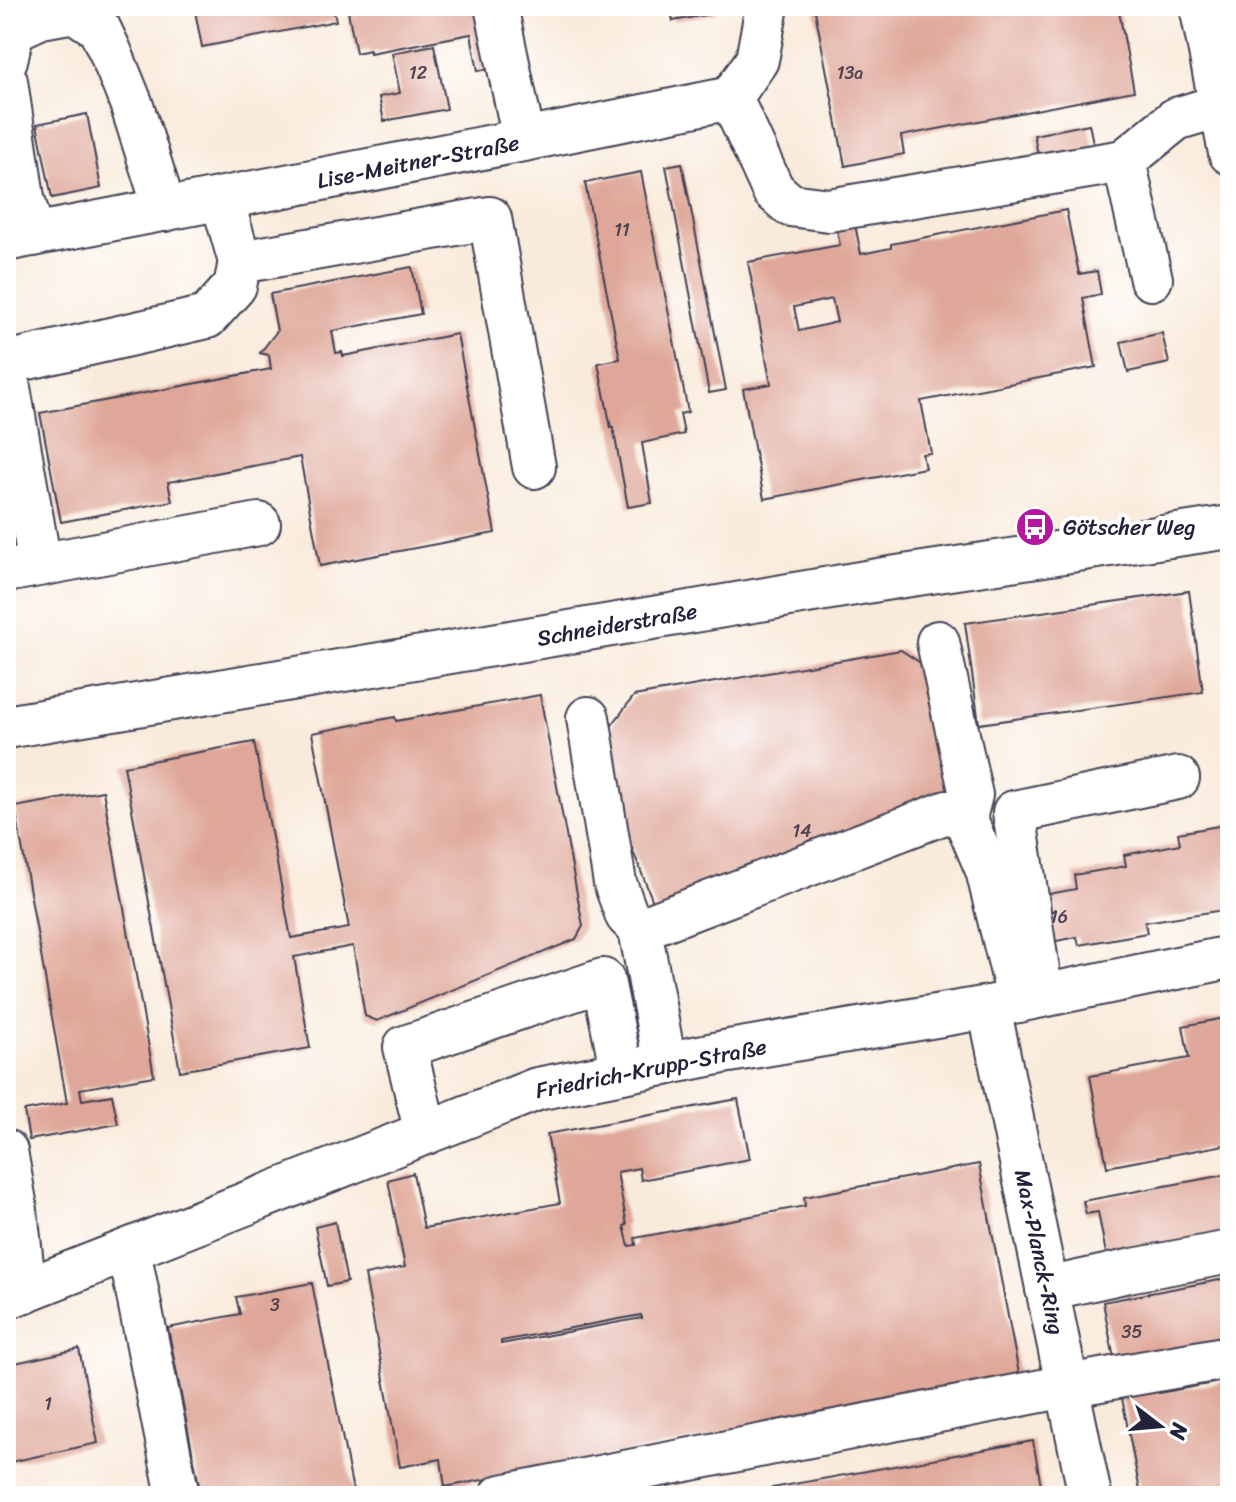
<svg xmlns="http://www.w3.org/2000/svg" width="1236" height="1502" font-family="Sriracha,sans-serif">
<rect width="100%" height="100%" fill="#fff"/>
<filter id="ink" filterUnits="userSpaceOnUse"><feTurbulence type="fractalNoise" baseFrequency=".0125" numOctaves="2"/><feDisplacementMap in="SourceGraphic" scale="16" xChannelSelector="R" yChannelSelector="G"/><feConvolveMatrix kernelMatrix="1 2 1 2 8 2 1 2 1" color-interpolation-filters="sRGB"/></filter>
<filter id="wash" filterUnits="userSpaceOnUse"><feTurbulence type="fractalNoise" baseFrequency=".006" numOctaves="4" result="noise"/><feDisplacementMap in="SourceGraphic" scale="32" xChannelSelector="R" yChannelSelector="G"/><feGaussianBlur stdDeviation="1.8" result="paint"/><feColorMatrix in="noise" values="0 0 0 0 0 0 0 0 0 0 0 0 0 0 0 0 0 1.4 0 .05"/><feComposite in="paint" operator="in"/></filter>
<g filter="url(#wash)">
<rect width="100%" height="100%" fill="#f9ebdc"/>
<g id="blocks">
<g fill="#dfa799" fill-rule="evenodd">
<path d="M194,6H333L336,21L202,47Z"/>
<path d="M347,6H482L494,68L478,71L471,34L370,53V50L356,53Z"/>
<path d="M670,6H714L716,13L673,21Z"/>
<path d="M814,6H1118L1134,91L901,136L904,154L845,166Z"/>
<path d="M434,45L447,109L384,121L379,97L400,93L392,53Z"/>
<path d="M87,114L101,188L52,198L37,124Z"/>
<path d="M1089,124L1096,157L1039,160L1034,135Z"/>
<path d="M682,163L726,390L709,393L666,166Z"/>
<path d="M641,172L688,412L680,414L684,434L642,443L652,503L628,507L613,427L611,428L598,363L620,359L585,183Z"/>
<path d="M852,210L861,254L891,248V244L1066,210L1079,274L1097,271L1101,294L1083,298L1096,367L921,401L931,453L922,454L925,468L764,499L743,389L771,384L748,262L840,245L834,214ZM832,299L837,322L799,331L794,307Z"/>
<path d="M412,267L421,314L332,331L336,353L342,352L343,356L457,334L495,533L320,566L300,457L168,482L172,501L61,522L40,413L271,369L269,355L260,353L277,331L270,294Z"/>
<path d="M1162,333L1169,363L1128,372L1121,342Z"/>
<path d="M1189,591L1203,692L979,724L965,623Z"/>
<path d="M901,650L937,674L960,785L657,912L628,838L606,733L634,696Z"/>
<path d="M540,695L583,926L576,939L377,1021L365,1016L353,946L294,957L310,1048L180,1071L124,766L254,742L291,938L349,928L312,733L395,717L396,721Z"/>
<path d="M103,791L154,1076L80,1089L82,1100L112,1095L118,1124L29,1140L24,1111L67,1103L15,807Z"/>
<path d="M1230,824V909L1145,922L1147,933L1079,945L1077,937L1041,944L1032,897L1076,889L1074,875L1126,866L1124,855L1180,844L1178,833Z"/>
<path d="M1230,1017V1144L1107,1167L1090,1076L1189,1058L1183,1026Z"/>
<path d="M738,1099L750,1159L641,1180L639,1168L617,1172L627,1225L624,1226L629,1246L636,1245L635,1238L805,1206L804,1197L979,1164L1020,1379L445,1487L441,1459L400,1467L365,1275L405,1267L388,1180L413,1173L424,1228L560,1203L547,1134ZM641,1315L642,1318L501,1344V1341Z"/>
<path d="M1230,1174V1246L1109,1269L1098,1212L1086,1214L1083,1201Z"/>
<path d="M335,1222L347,1282L327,1286L315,1227Z"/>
<path d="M1230,1278V1348L1116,1369L1103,1302Z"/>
<path d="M312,1283L354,1496H201L168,1328L240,1314L236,1297Z"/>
<path d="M79,1349L98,1443L6,1463V1365Z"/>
<path d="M1230,1380V1489L1192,1496H1141L1120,1388L1157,1381L1159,1393Z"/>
<path d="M1033,1441L1043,1496H739V1494Z"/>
</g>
</g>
</g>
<g filter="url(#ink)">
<use href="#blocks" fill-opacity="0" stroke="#424053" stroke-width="2"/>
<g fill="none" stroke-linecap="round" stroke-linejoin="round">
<g stroke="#424053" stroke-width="46">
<g id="minor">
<path d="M496,6L524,140"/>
<path d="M1201,6L1230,153"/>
<path d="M6,60L13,30L41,17L74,11L99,28L110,51L131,103L165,210"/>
<path d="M6,81L23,198L33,235"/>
<path d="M731,98L773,190L790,205L829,210L1124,161L1176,119L1222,105"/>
<path d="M1124,161L1151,279"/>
<path d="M222,199L240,262L490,218L534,467"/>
<path d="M6,240L524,140L731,98L757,60L767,6"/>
<path d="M6,363L207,317L235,286L240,262"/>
<path d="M6,371L40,564"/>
<path d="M6,571L259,524"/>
<path d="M938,642L971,795L965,818"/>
<path d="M588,718L615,883L627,916L640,929"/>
<path d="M6,727L884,579L1230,527"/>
<path d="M1040,983L1014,812L1178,778"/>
<path d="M989,1007L1090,1496"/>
<path d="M665,1064L640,929L947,812L965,818L987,870L1019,1001"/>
<path d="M426,1133L405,1047L603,980L622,1072"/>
<path d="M6,1151L15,1202L25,1291"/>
<path d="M129,1250L178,1496"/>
<path d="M1047,1289L1133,1270L1230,1252"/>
<path d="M6,1298L537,1089L729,1051L989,1007L1230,957"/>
<path d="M501,1496L1067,1386L1230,1357"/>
</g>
</g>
<use href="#minor" stroke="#fff" stroke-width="42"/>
</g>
</g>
<defs>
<g id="bus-disc" transform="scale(2)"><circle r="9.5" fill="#b5179e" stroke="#fff"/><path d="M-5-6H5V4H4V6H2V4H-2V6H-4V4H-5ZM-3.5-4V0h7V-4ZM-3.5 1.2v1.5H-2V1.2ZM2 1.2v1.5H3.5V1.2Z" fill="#fff"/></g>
</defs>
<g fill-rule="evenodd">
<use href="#bus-disc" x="1035" y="527"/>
</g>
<g text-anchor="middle" stroke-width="8" stroke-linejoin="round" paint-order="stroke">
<g font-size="18" fill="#514352">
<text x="418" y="79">12</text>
<text x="850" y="79">13a</text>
<text x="622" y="236">11</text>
<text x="802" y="837">14</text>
<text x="1059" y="923">16</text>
<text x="275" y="1311">3</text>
<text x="1132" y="1338">35</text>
<text x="48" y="1410">1</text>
</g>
<g font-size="22" fill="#22223b" stroke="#fff">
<text transform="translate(418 161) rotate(-11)" y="8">Lise-Meitner-Straße</text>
<text transform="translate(617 624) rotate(-10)" y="8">Schneiderstraße</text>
<text transform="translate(651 1068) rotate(-11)" y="8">Friedrich-Krupp-Straße</text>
<text transform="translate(1040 1252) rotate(78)" y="8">Max-Planck-Ring</text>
</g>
<g font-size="22" fill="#22223b" stroke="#fff" text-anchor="start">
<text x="1063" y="535">Götscher Weg</text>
</g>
</g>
<rect width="1236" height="1502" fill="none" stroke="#fff" stroke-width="32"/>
<g transform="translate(1160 1426) rotate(106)" stroke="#ffffff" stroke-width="6" paint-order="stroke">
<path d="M0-6L14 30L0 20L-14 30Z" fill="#22223b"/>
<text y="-12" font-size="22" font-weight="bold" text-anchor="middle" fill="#22223b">N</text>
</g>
</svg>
